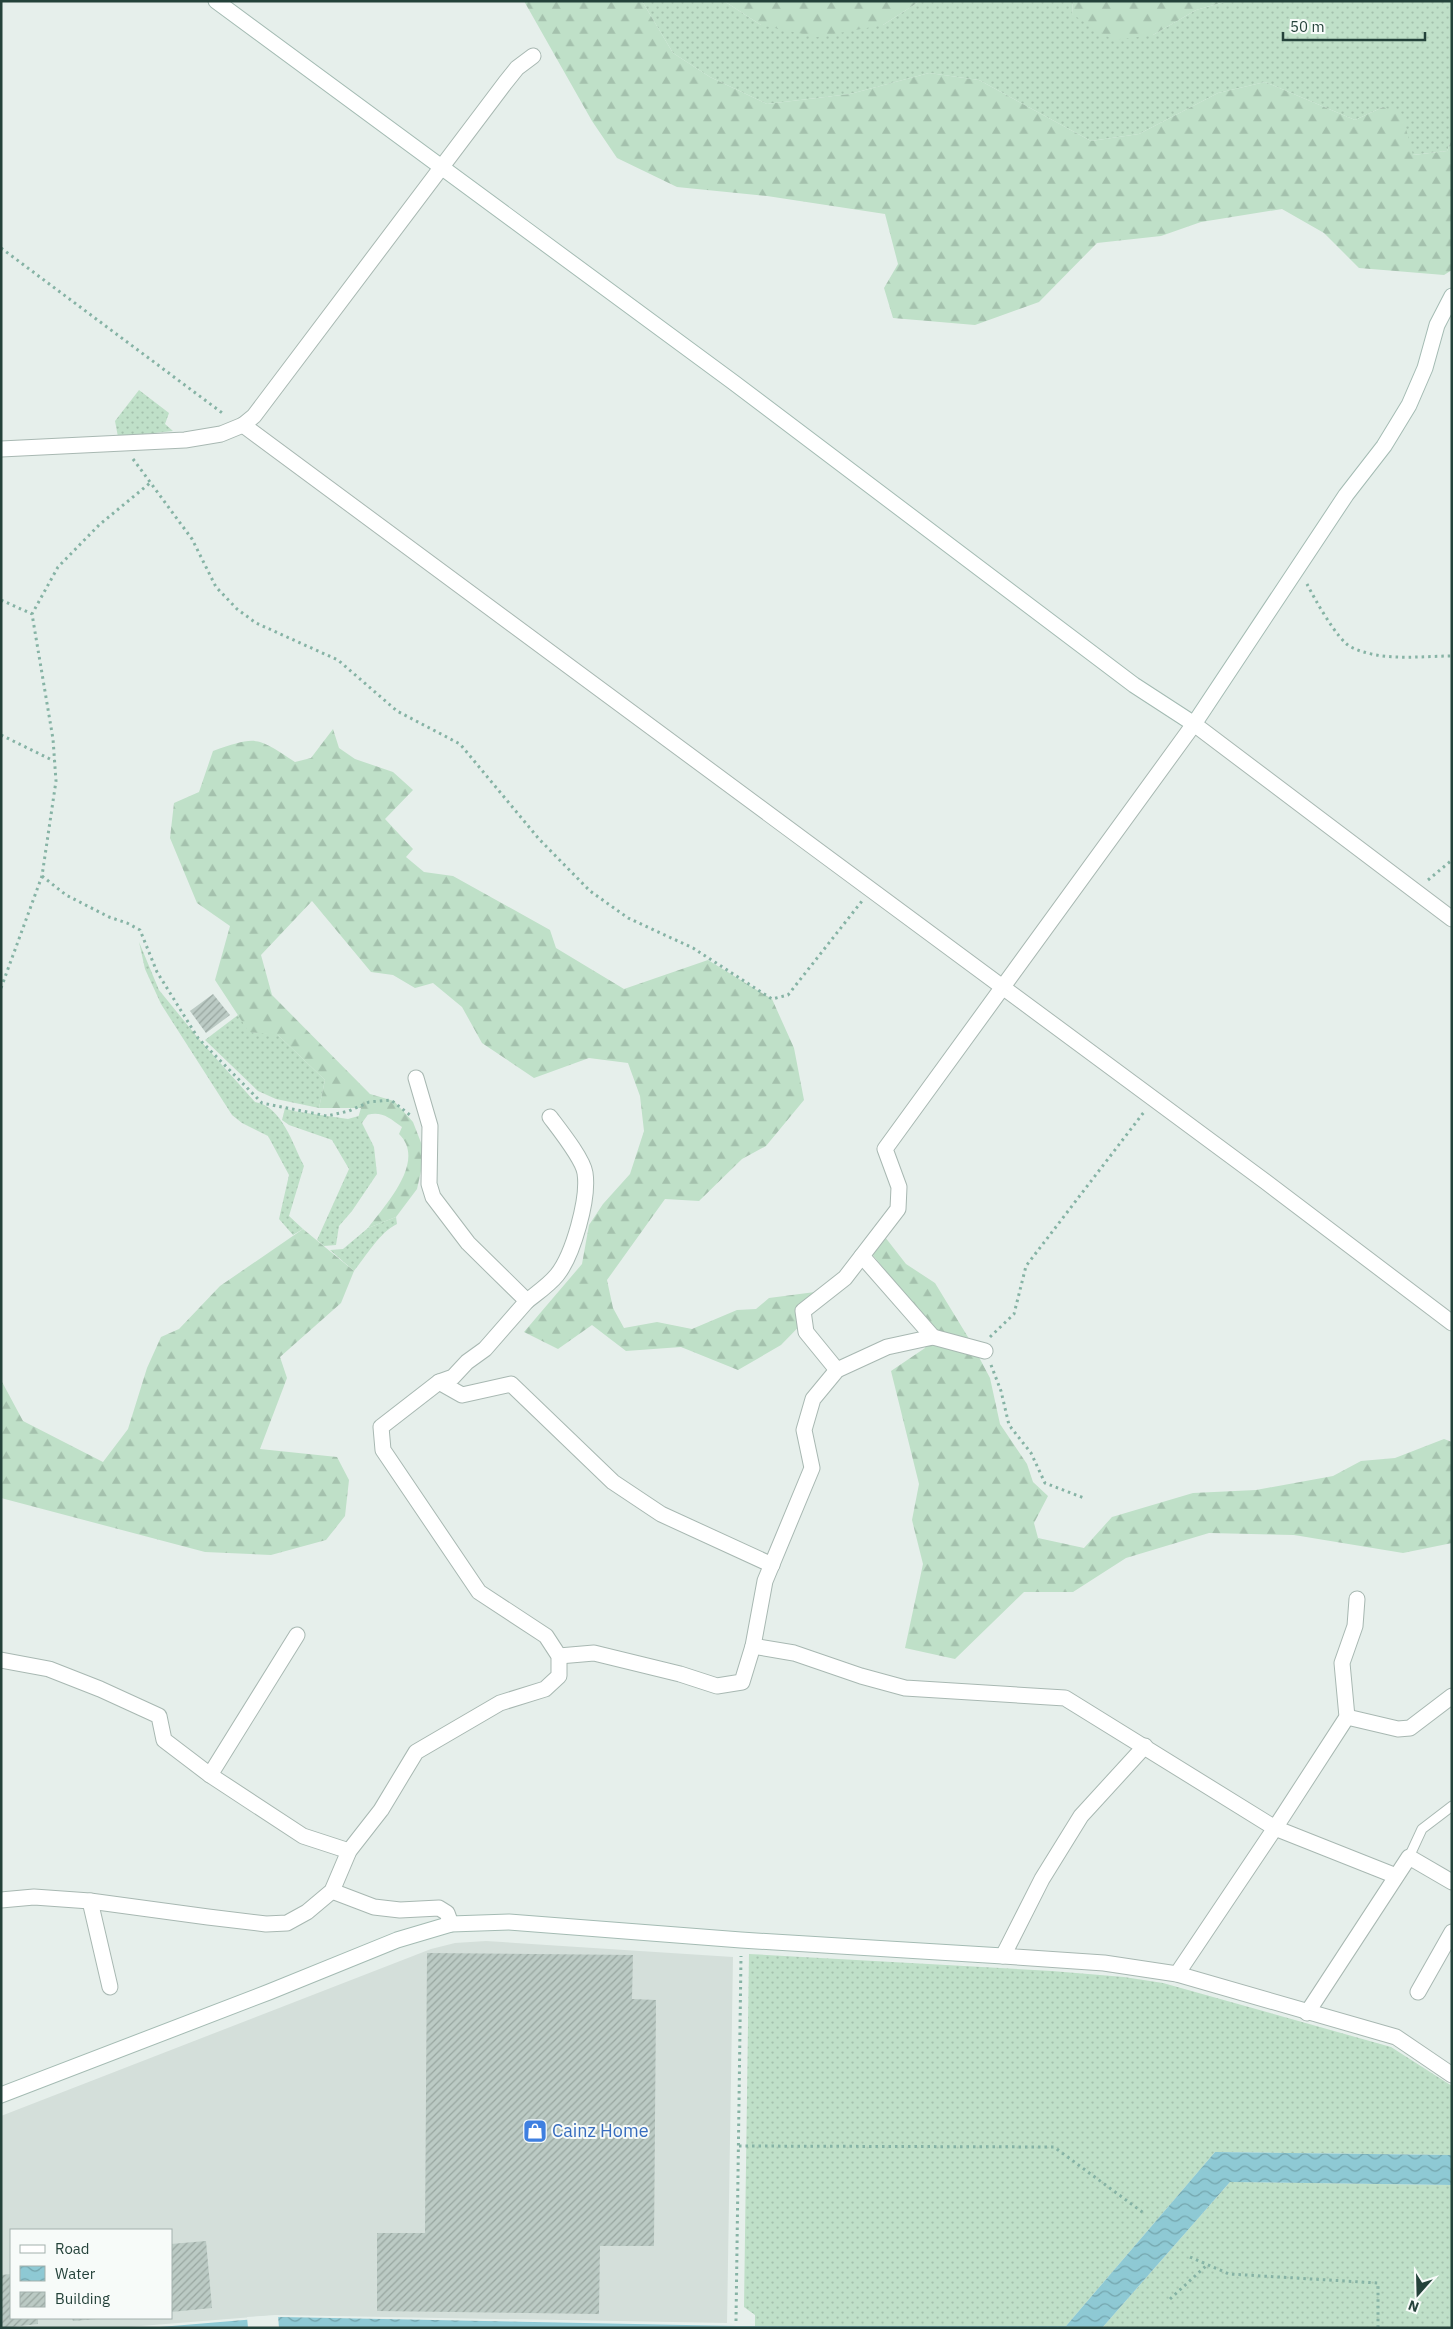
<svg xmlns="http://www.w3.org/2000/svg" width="1453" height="2329" font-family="'IBM Plex Sans',sans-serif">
<defs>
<pattern id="grass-dots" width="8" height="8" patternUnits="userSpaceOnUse" patternTransform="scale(1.25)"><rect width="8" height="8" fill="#bfe0c8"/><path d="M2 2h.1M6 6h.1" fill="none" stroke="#a4c1ad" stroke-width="1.8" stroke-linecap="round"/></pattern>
<pattern id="forest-firs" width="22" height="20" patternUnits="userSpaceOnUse" patternTransform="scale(1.25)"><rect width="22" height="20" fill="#bfe0c8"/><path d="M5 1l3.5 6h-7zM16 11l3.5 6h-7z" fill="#a4c1ad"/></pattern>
<pattern id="water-waves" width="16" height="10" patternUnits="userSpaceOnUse" patternTransform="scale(1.25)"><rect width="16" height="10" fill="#8ec9d4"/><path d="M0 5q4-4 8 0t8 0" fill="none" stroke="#74a5ad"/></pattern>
<pattern id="building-hatch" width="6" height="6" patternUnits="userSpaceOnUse" patternTransform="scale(1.25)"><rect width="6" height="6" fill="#bbcac4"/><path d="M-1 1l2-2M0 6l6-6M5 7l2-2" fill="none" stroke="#98a6a0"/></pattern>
</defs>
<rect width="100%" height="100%" fill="#e6efeb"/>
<path fill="#d4dfda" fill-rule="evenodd" d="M486,1941L733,1957L727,2323L278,2315L116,2328H1V2116L431,1949L455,1943ZM11,2230H171V2318H11Z"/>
<g fill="url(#grass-dots)">
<path d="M642,1H724L761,25H883L920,1H1073L1072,14L1153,35L1196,10L1228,1H1452V139L1447,151L1412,155L1383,107L1355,120L1265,82L1218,93L1139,134L1091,141L979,80L929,73L850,94L767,104L710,77L673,53Z"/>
<path d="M139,390L169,413L165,424L173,431L118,437L115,421Z"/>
<path d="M139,942L159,990L198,1038L255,1102C282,1106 293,1145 304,1166L289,1216L303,1229L293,1235L279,1219L289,1175L268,1136L242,1123L232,1115L161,1004L145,969Z"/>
<path d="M238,1015L250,1032L277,1034L325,1080L319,1108L276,1099L258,1091L205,1040Z"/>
<path d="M285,1108L293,1111L348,1119L369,1113L362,1123L374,1147L377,1174L352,1211L339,1226L336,1245L324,1246L317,1240L349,1169L332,1140L289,1125L282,1120Z"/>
<path d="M396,1217L397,1224C380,1232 366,1256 354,1271L330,1250L343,1249L368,1228Z"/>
<path d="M749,1954L1052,1971L1124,1977L1163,1983L1391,2047L1452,2086V2155L1215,2152L1066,2326H755V2315L744,2307Z"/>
<path d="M1230,2182L1452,2185V2328H1102Z"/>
</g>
<g fill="url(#forest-firs)">
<path d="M524,1H642L673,53L710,77L767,104L850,94L929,73L979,80L1091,141L1139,134L1218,93L1265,82L1355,120L1383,107L1402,114L1413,155L1447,151L1452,139V270L1444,275L1359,268L1324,233L1282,209L1201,222L1161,236L1097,243L1039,302L975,325L893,318L884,288L898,264L885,214L767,196L677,187L617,158L592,121Z"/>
<path d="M724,1H920L883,25L817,37L761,25Z"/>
<path d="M1073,1H1228L1196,10L1153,35L1113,40L1072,14Z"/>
<path d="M333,729L339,748L355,759L393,772L413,790L385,819L413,849L406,857L424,872L453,876L550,930L556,948L624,989L708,960L772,999L794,1048L804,1100L766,1146L742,1159L699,1201L665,1199L607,1280L613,1308L624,1328L657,1322L692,1329L737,1310L756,1309L769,1298L815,1292L822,1303L781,1345L738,1370L681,1347L626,1351L592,1325L558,1349L524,1332L582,1264L589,1225L603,1204L630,1174L644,1131L640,1096L628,1063L589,1058L534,1078L482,1043L462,1007L433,983L415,988L393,975L371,972L312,901L261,955L272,995L370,1094L394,1101L413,1122L425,1153L417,1189L396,1217L368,1228C385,1205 427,1161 399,1134L402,1127C386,1115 379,1109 358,1118L361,1108H319L325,1080L278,1035L249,1032L215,980L230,926L197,903L170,838L174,803L199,792L213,751C257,736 256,736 295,762L311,758Z"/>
<path d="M303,1229L354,1271L341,1303L280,1357L287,1378L260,1449L337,1457L349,1480L345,1516L326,1540L271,1555L205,1552L1,1498V1380L23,1421L103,1462L128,1429L147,1368L161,1337L179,1329L220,1286Z"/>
<path d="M885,1237L906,1264L935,1283L971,1342L990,1378L1000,1424L1027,1464L1033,1482L1048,1496L1034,1523L1038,1538L1084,1548L1112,1517L1193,1493L1256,1490L1333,1476L1361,1461L1395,1458L1444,1439L1452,1442V1543L1403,1553L1294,1535L1209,1533L1126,1558L1073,1592H1024L955,1659L905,1648L923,1564L912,1520L919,1484L891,1371L925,1348L930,1325L872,1254Z"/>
</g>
<path fill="url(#water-waves)" d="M1215,2152L1452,2155V2185L1230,2182L1102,2328H148L280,2317L737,2326H1066Z"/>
<path fill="#e6efeb" d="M278,2315L279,2328H248L247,2317Z"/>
<g fill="url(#building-hatch)">
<path d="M213,994L230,1015L206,1033L190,1011Z"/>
<path d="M427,1953L633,1955L632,1999L656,2000L654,2246H600L599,2314L377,2311V2233H425Z"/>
<path d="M206,2241L212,2308L171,2312V2244Z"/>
<path d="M11,2274V2318H38V2324L1,2328V2275Z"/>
<path d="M72,2318H96V2319L73,2321Z"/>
</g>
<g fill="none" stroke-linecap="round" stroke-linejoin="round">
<g stroke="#a8b8b2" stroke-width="11">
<path id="lane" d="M1409,1857L1422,1829L1452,1806"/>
</g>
<g stroke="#a8b8b2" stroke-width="17">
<g id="street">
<path d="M243,425L1266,1182L1452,1323"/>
<path d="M1,449L185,440L221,434L243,425L254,416L505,83L517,68L533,56"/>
<path d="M862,1256L933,1337"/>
<path d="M527,1301C537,1293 549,1285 557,1275C573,1255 589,1199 585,1173C583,1159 559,1129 550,1117"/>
<path d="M837,1370L806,1332L803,1311L845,1278L898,1209L899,1187L885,1149L1194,724L1452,919"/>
<path d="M439,1382L462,1395L511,1384L613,1482L661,1514L772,1565"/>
<path d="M753,1646L794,1653L861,1676L905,1688L1065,1698L1275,1828L1396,1876"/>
<path d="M559,1656L594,1653L680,1674L717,1686L742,1682L753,1646L765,1581L812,1468L804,1430L813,1399L837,1370L887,1347L933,1337L985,1351"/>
<path d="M1,1660L49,1669L100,1689L159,1716L164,1740L210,1775L303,1836L349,1851"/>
<path d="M1347,1717L1398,1729L1410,1728L1452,1696"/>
<path d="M1145,1746L1081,1816L1042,1879L1003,1956L1104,1963L1177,1974L1396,2037L1452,2075"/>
<path d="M210,1775L297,1635"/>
<path d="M332,1891L374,1907L400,1910L439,1908L447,1913L451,1924"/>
<path d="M1,1900L34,1897L90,1901L208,1917L266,1924L287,1923L307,1912L332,1891L349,1851L381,1810L416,1752L500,1703L545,1689L559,1676V1656L546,1636L479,1592L383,1450L381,1427L439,1382L453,1377L467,1362L485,1349L527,1301L468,1243L433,1197L429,1184L430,1126L416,1078"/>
<path d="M90,1901L110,1987"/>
<path d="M1177,1974L1275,1828L1347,1717L1342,1663L1355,1626L1357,1599"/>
<path d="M1418,1992L1452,1932"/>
<path d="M1307,2013L1409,1857L1452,1882"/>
</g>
</g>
<g stroke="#a4bbb3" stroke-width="17">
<g id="secondary">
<path d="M216,1L733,382L1134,685L1194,724L1346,495L1384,446L1409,405L1425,368L1437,325L1452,296"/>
<path d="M1,2095L269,1992L397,1940L451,1924L509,1922L741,1940L1003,1956"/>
</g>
</g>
<g stroke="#86b3a5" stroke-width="3" stroke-dasharray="2.5 4" stroke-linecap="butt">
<path d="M1,248L225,415"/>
<path d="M133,459L192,539L216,587L237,609L256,623L338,660L397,711L460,744L539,839L590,891L628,918L693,948L772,999L788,995L862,901"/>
<path d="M1307,584C1314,598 1338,641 1351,647C1381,662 1420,656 1452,656"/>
<path d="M1,600L32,614"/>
<path d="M1,735L54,761"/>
<path d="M42,876L66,895L109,917L127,923L140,930L157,972L198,1038L262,1103L327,1116L349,1111L369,1102L391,1100L410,1115"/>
<path d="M1428,880L1452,860"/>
<path d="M1,988L42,876L56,781L53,739L32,614L58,567L99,525L150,483"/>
<path d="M990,1337L1014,1314L1026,1266L1144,1112"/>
<path d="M991,1365L1001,1391L1009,1425L1031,1453L1045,1483L1084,1498"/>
<path d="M739,2146L1054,2147L1145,2214"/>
<path d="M1190,2257L1229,2274L1378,2283V2328"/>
<path d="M1170,2299L1207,2265"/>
<path d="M736,2321L741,1956"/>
</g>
<use href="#lane" stroke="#fff" stroke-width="9"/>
<use href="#street" stroke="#fff" stroke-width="15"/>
<use href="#secondary" stroke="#fff" stroke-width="15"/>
</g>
<defs>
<g id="shop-square" transform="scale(1.25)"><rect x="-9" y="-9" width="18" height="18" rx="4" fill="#3f7fe0" stroke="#f7fbf9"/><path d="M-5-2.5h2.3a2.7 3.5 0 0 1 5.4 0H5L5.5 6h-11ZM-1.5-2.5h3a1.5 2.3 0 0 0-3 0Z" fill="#fff"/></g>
</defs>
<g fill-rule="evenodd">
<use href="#shop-square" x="535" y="2131"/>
</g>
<g text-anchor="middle" stroke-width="4" stroke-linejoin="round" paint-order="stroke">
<g font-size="18" fill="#366cbe" stroke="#f7fbf9" text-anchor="start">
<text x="552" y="2137">Cainz Home</text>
</g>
</g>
<rect width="1453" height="2329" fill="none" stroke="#24423a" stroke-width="5"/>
<rect x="10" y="2229" width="162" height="90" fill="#f7fbf9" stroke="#a3b1ad"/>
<rect x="20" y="2245" width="25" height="8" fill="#ffffff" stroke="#a3b1ad"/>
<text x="55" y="2254" font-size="15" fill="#24423a">Road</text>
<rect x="20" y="2266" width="25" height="15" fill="url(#water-waves)" stroke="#a3b1ad"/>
<text x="55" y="2279" font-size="15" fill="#24423a">Water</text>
<rect x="20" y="2292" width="25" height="15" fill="url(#building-hatch)" stroke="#a3b1ad"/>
<text x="55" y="2304" font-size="15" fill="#24423a">Building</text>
<g transform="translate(1418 2294) rotate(200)" stroke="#f7fbf9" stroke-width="4" paint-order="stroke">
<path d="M0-4L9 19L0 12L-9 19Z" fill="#24423a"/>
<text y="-8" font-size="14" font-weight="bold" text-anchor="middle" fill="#24423a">N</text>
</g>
<path d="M1283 32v8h142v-8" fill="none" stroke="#24423a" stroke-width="2.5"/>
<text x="1290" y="32" font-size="15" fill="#24423a" stroke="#f7fbf9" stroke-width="4" paint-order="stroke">50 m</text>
</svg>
